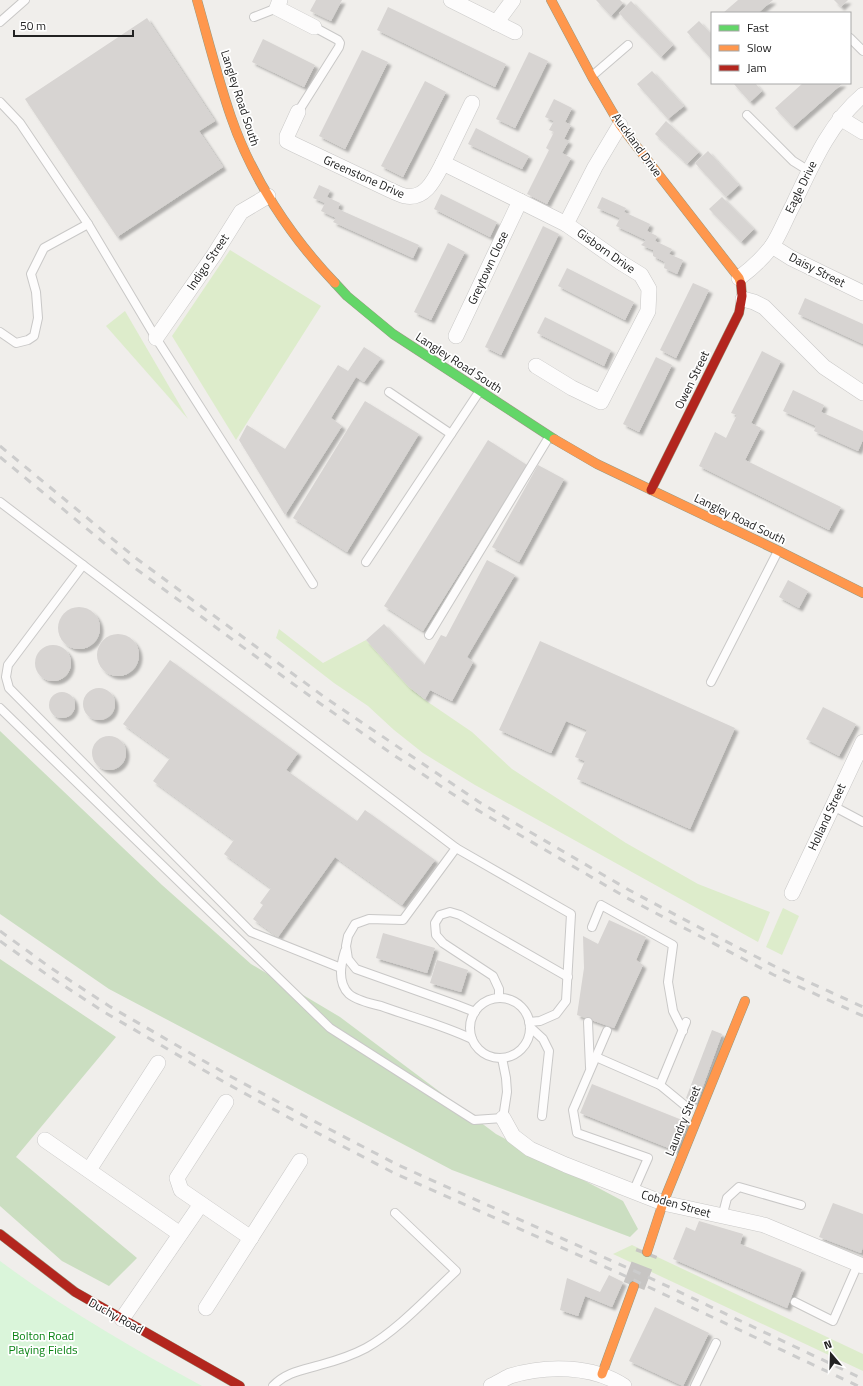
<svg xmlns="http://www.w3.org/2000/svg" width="863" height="1386" font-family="'Titillium Web',sans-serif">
<defs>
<filter id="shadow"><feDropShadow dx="3.5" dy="3.5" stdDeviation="1" flood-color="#0004"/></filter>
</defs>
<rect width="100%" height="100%" fill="#f0eeeb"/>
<g fill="#ddeccb">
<path d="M230,250L321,306L236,440L172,336Z"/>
<path d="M125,311L188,419L106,326Z"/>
<path d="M279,629L323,663L366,640L409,687L425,700L472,732L512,769L626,843L698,884L770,912L758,942L475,785L423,753L394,730L368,706L334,683L276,638Z"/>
<path d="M783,908L799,916L782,955L766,947Z"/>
<path d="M632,1245L863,1354V1371L613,1254Z"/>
</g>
<g fill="#cbdec1">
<path d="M0,731L162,885L251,964L340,1017L496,1134L623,1201L638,1229L630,1237L452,1170L109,989L0,914Z"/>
<path d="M0,959L116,1037L16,1157L137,1258L109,1286L62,1261L0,1206Z"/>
</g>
<path fill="#daf5da" d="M0,1261C63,1308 132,1348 202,1386H0Z"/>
<g fill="#d7d4d2" filter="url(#shadow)">
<path d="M316,0H342L331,21L310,11Z"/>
<path d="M596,0H620L623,3L611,16Z"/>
<path d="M738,0H773L758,13H723Z"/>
<path d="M834,0H848L841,7Z"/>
<path d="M631,1L673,45L661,57L619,13Z"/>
<path d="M388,7L506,64L495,87L377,30Z"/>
<path d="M147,18L215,121L199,131L223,167L117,237L25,99Z"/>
<path d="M699,21L712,35V60L687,32Z"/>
<path d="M263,39L315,65L304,87L252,62Z"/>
<path d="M362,50L388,62L345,149L319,136Z"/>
<path d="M529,52L548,61L515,128L496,119Z"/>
<path d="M652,71L684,106L668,119L637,84Z"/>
<path d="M425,81L446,92L403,177L381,166Z"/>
<path d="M733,83H755L762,91L750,102Z"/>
<path d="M803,83H843L793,127L775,108Z"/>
<path d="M554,99L572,108L565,122L571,125L564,139L569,141L562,153L571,158L547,204L527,194L549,150L546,148L554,132L549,130L554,121L545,117Z"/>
<path d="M666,121L699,152L687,164L655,134Z"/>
<path d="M476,128L529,156L522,169L468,144Z"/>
<path d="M708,151L739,185L726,197L695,163Z"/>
<path d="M319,185L330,190L327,197L340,203L338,209L419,245L413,258L333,222L336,218L321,211L325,203L313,198Z"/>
<path d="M441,194L497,222L490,237L434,209Z"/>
<path d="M602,197L626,208L624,212L650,224L647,231L657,236L655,241L672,249L669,254L683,260L677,274L664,268L665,262L653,256V250L641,245L646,240L616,226L620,218L597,208Z"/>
<path d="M722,197L754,229L741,242L709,209Z"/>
<path d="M543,226L559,234L501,355L485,347Z"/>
<path d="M448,243L465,252L431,320L414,312Z"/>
<path d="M567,268L634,302L625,320L558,286Z"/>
<path d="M693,283L709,290L676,358L660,350Z"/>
<path d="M805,298L863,324V344L798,314Z"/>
<path d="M545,317L611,350L604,366L537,333Z"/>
<path d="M364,347L381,358L364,382L356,377L331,418L342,426L285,515L239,440L247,425L285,449L338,365L348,371Z"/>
<path d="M762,351L781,361L751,423L761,428L745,460L841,507L829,530L699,466L715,432L726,438L737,415L731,413Z"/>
<path d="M656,357L672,365L639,432L623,424Z"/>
<path d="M793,390L824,405L821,412L863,431V440L858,451L814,431L816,426L783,411Z"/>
<path d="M365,401L419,434L347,552L293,518Z"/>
<path d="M488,440L527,465L423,631L384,606Z"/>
<path d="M538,465L564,479L519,562L492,547Z"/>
<path d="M487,560L515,575L467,657L473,662L452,701L430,690L425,699L409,687L366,640L384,624L424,665L441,635L446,637Z"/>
<path d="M788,580L808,591L799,608L779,597Z"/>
<circle cx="79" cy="628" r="21"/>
<circle cx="118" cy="655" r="21"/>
<path d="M540,641L735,728L690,829L577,779L585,761L575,757L587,730L566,721L551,753L499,730Z"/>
<circle cx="53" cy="663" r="18"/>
<path d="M170,660L298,753L286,770L357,821L365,810L435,860L402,905L335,857L278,937L253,919L263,905L260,903L271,888L224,854L234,840L153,781L170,758L123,724Z"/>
<circle cx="99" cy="704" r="16"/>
<circle cx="62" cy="705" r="13"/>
<path d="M823,707L856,724L839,756L806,739Z"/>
<circle cx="109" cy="753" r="17"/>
<path d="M609,920L646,937L636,960L643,965L614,1028L577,1015L584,968L583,936L598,944Z"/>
<path d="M383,933L435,948L427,973L376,958Z"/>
<path d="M437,960L468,970L461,992L430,983Z"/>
<path d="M712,1030L722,1034L697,1103L686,1098Z"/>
<path d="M592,1084L687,1122L676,1151L580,1113Z"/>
<path d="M833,1203L863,1214V1247L861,1253L819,1237Z"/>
<path d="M699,1221L743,1234L740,1244L802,1269L787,1308L673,1259L686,1227L695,1231Z"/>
<path d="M609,1275L623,1282L612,1307L585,1296L578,1316L560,1310L567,1278L600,1292Z"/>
<path d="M655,1307L709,1333L683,1386L629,1361Z"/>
</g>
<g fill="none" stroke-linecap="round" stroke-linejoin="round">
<path stroke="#c7c5c3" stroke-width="22" stroke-dasharray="22 11" stroke-linecap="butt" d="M634,1286L647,1252"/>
<g stroke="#c9c8c7" stroke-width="10">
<g id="lane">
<path d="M254,17L277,8"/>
<path d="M0,22L25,0"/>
<path d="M850,38L863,51"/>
<path d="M592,76L628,45"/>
<path d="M0,102L20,123L88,224L156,338L313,584"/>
<path d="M298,112L339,47L340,43L338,40L314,27"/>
<path d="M747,115L793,161L809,171"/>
<path d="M0,332L16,343L28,340L34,336L38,318L36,292L31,274L44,248L88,224"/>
<path d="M389,392L451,434"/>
<path d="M0,502L456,848L403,920L369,919L355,924L348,936L346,946L348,959L356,969L457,1005L475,1012"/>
<path d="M366,562L479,392"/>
<path d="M83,565L8,665L6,677L9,688L251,932L341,968"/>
<path d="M429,635L549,437"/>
<path d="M711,682L778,551"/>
<path d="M0,708L330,1028L474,1120L503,1118L507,1092L506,1078L502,1058"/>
<path d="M833,806L863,822"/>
<path d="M456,848L571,914L566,1001L556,1014L540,1021L529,1022"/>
<path d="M592,927L601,905L673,945L668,982L673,1011L683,1031"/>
<path d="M345,951C341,964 337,982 349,994C356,1000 372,1004 381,1006C411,1017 443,1025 472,1039"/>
<path d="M499,998V989L493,976L443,943L436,935L435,923L440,915L450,912L460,915L568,977"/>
<circle cx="500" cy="1028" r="30"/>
<path d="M588,1022L590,1067"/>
<path d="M530,1027L543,1039L549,1051L542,1116"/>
<path d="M607,1031L573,1110L577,1133L648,1158L633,1192"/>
<path d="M596,1057L660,1085L688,1108"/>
<path d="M660,1085L686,1022"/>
<path d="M722,1217L727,1198L739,1187L801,1205"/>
<path d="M795,1302L833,1321L858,1264"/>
<path d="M273,1386C286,1372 303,1370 320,1365C335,1361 351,1356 366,1348C397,1331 429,1296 456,1271L395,1213"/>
<path d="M695,1386L716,1343"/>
</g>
</g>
<g stroke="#c9c8c7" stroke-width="16">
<g id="street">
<path d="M280,0L277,8L314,27"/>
<path d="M451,0L515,32"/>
<path d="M496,23L513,0"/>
<path d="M298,112L287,136V141L295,145L390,190C395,192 400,195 405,196C426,200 435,178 443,163L566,224"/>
<path d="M840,118L863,132"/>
<path d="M443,163L472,103"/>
<path d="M772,246L791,258L863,293"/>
<path d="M739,278C751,269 763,258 772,246C780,234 786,218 793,205C812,165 829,124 863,95"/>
<path d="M743,299L754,302L764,307L824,367L863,393"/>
<path d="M456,336L520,201"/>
<path d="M156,338L214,255L241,212L268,196"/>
<path d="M536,366L572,388L601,402L648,311L649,289L641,275L620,262L566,224L595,167L620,125"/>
<path d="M792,893L863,742"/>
<path d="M226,1102L177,1178L181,1190L251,1238"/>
<path d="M503,1118L513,1136L530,1149L566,1165L663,1203L764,1225L863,1266"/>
<path d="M45,1140L180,1234"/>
<path d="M89,1170L158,1063"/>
<path d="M206,1308L300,1161"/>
<path d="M122,1319L201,1204"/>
<path d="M491,1386C497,1383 504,1379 510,1376C546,1365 592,1365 624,1386"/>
</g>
</g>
<g stroke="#999a82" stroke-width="10">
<path id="fast" d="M335,283L347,296L393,334L554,439"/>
</g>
<g stroke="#999a82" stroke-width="10">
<g id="slow">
<path d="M197,0C208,39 218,79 231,117C252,178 290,236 335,283"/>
<path d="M551,0L592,77L620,125L739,278L741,284"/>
<path d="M554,439L597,464L779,551L863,593"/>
<path d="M647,1252L663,1203L745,1001"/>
<path d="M602,1374L634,1286"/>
</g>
</g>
<g stroke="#999a82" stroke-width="10">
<g id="jam">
<path d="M651,490L739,313L742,296L741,284"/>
<path d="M0,1234L75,1292L240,1386"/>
</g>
</g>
<use href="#lane" stroke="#fdfcfc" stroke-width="8"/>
<use href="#street" stroke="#fdfcfc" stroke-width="15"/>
<use href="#fast" stroke="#63d668" stroke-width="9"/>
<use href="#slow" stroke="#ff974d" stroke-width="9"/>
<use href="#jam" stroke="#b3261e" stroke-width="9"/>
<g stroke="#ccc" stroke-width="3" stroke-dasharray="8 8" stroke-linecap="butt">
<path d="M0,446L137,559L323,696L479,802L629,890L704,930L778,968L863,1007"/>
<path d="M0,457L132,566L318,702L395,756L474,808L627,898L774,975L863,1016"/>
<path d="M0,931L51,968L109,1006L228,1075L310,1119L398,1165L648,1277L863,1379"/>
<path d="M0,941L46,974L104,1012L224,1082L304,1126L394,1173L621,1274L858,1386"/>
</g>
</g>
<g text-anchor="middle" stroke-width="3.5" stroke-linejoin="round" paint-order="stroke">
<g font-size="12" fill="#222" stroke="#fff">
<text transform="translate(240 98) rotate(72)" y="4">Langley Road South</text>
<text transform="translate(637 145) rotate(54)" y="4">Auckland Drive</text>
<text transform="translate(364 177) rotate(24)" y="4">Greenstone Drive</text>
<text transform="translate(801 187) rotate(-64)" y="4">Eagle Drive</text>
<text transform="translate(606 251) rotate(35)" y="4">Gisborn Drive</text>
<text transform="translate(208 262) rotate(-56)" y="4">Indigo Street</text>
<text transform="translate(488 268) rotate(-65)" y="4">Greytown Close</text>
<text transform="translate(817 270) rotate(27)" y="4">Daisy Street</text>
<text transform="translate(459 363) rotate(33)" y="4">Langley Road South</text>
<text transform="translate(692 380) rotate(-64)" y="4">Owen Street</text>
<text transform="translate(740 519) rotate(26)" y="4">Langley Road South</text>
<text transform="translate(827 817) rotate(-65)" y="4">Holland Street</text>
<text transform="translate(683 1121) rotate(-68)" y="4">Laundry Street</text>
<text transform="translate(676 1204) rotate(16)" y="4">Cobden Street</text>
<text transform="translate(116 1316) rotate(29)" y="4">Duchy Road</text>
</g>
<g font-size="12" fill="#0c8416" stroke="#fff">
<text x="43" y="1340">Bolton Road<tspan x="43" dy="14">Playing Fields</tspan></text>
</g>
</g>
<rect x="711" y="12" width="140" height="72" fill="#ffffff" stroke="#a7a7a7"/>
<rect x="719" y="25" width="20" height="6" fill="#63d668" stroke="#a7a7a7"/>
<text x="747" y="32" font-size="12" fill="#222222">Fast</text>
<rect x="719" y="45" width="20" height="6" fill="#ff974d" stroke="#a7a7a7"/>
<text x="747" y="52" font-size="12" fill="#222222">Slow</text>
<rect x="719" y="65" width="20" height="6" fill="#b3261e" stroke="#a7a7a7"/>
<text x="747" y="72" font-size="12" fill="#222222">Jam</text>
<g transform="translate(831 1354) rotate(341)" stroke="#ffffff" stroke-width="3" paint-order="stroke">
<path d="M0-3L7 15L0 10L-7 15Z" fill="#222222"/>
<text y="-6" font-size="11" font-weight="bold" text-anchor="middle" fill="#222222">N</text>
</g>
<path d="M14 30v6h119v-6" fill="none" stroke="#222222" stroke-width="2"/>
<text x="20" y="30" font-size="12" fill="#222222" stroke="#ffffff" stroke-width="3" paint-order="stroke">50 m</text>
</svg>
